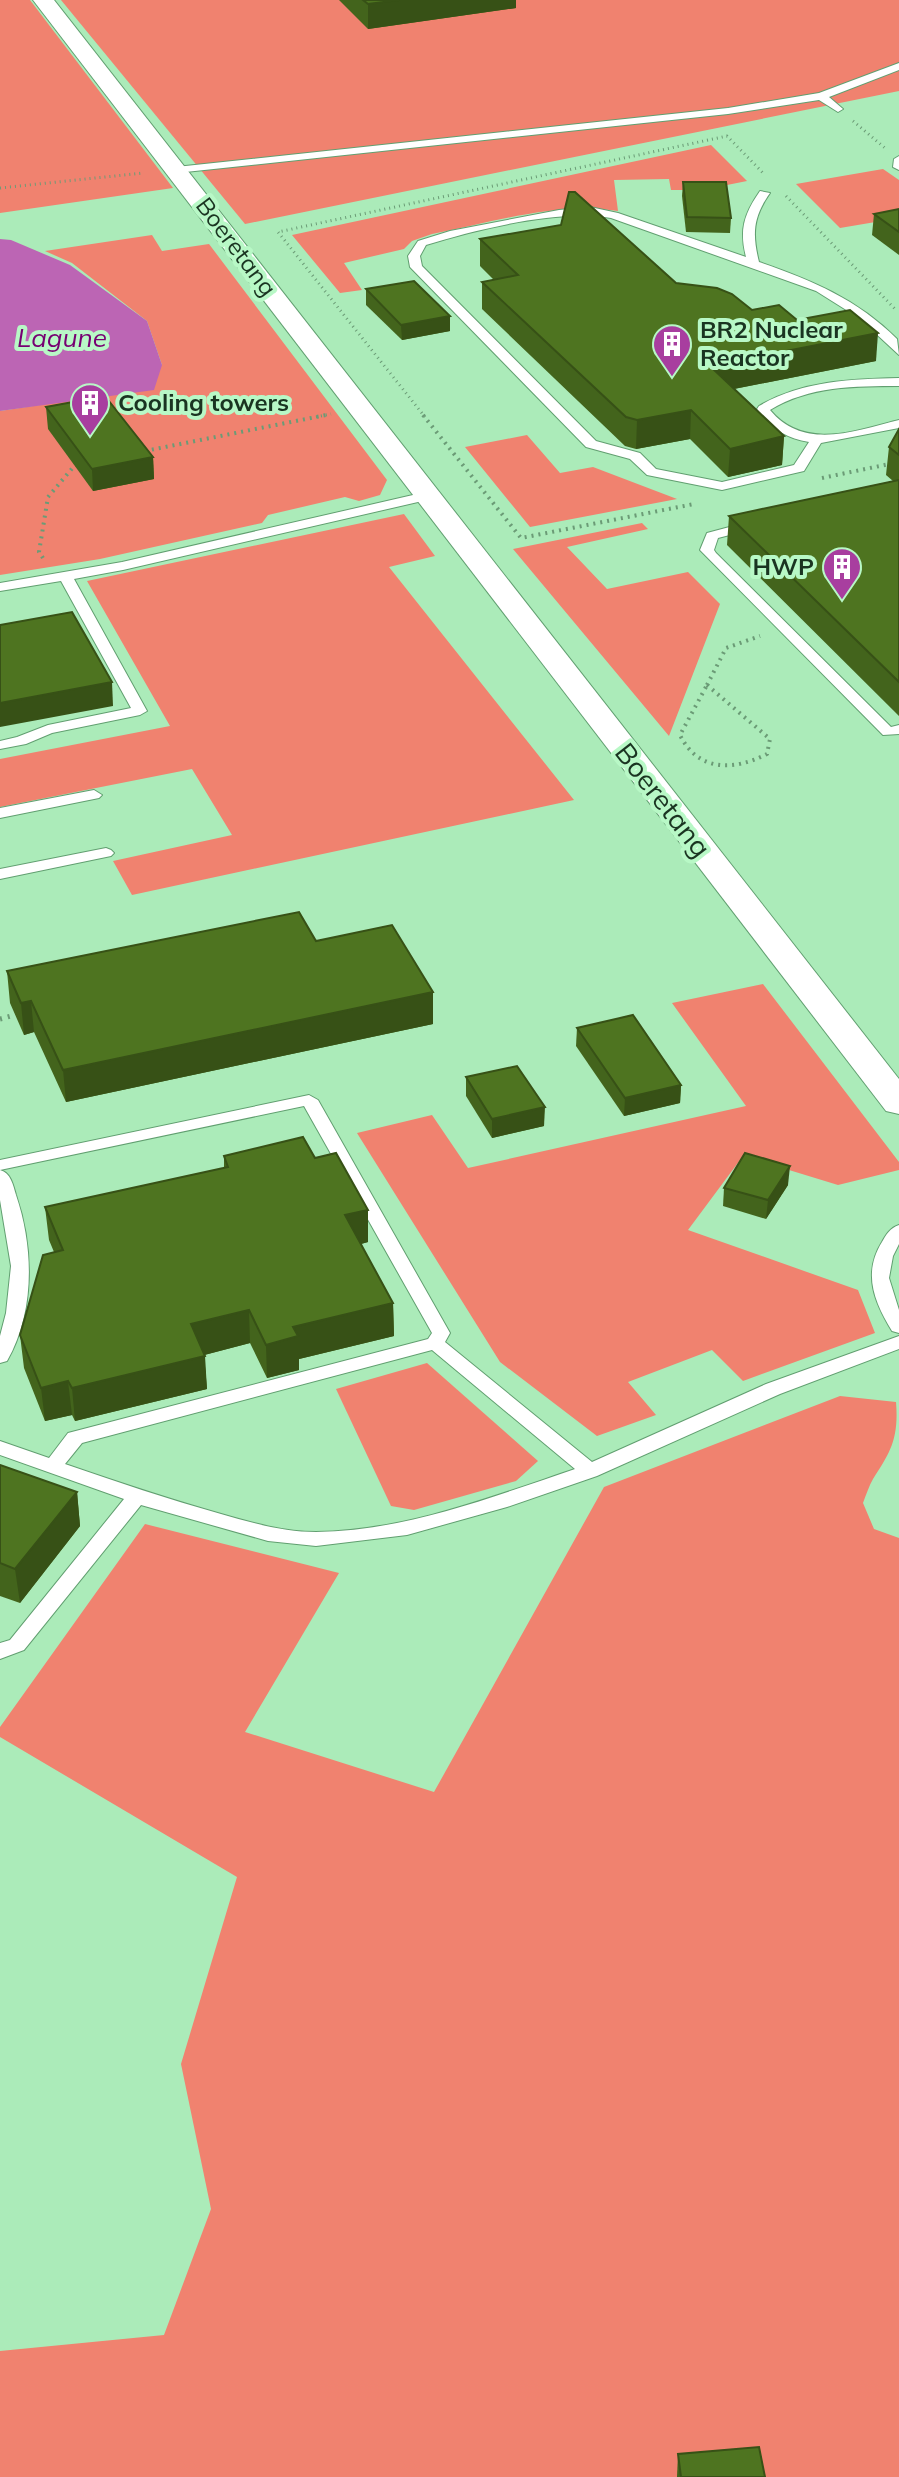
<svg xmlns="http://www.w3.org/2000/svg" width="899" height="2477" font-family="Mulish,sans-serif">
<rect width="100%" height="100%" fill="#abebb9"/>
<g fill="#f0826f">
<path d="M0,0H30L173,188L0,213Z"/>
<path d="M61,0H899V91L245,224Z"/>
<path d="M711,145L747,181L702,190H671L669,179L614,180L618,211C555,202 493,222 432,234L412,241L404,249L344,263L362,290L340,293L292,235Z"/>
<path d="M883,169L899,180V218L840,228L796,184Z"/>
<path d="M152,235L162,251L209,244L387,480L380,495L359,501L345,497L268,515L262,523L100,559L0,575V411L46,404L162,365L147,321L72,263L45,251Z"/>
<path d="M527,435L560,473L593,467L677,499L530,527L465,447Z"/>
<path d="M404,514L435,556L389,567L574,800L132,895L113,861L232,835L192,769L0,807V759L170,726L87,581Z"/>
<path d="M642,523L648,529L567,547L607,589L688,572L720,604L669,736L513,549Z"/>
<path d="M763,984L899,1162V1170L838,1185L743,1156L688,1230L858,1290L875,1333L743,1381L712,1350L628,1382L656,1415L597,1436L500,1362L357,1133L432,1115L468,1168L746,1106L672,1003Z"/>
<path d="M427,1363L538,1461L516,1481L414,1510L391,1506L336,1389Z"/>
<path d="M840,1396L896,1402C899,1439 890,1453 873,1479C869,1486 866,1495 863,1503L874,1529L899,1538V2477H0V2351L164,2335L211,2209L181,2064L237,1877L0,1737V1727L145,1524L339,1573L245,1732L434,1792L604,1487Z"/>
</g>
<path fill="#bc65b4" d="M0,239L11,240L70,265L147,321L162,365L154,390L0,411Z"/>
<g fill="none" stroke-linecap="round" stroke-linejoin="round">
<g stroke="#619f70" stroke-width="2">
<g id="service">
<path d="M899,63V70L829,97L843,109L838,112L819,100L728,114L176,173L170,170L176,167L728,108L819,93Z"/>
<path d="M899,156V170L893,167L894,159Z"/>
<path d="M760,191L770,193C753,217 752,234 759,262C811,280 857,299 897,339L899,355L859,318L816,291L611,218C562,208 474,230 426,245L420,256L422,266L596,441L640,453L656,469L722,482L794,465L809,442C785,438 771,428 757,409L759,406C801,381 851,379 899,378V386C855,386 809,386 770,410C804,451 855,431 899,420V428L821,443L804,471L722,490L647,475L630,459L586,447L410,267L408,256L418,241L450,231L559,210L590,207L618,213L746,257C739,230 744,214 760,191Z"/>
<path d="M426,492L433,496L431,499L123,570L74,579L147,711L140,715L52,733L26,744L0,749V741L17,737L48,725L131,708L61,581L0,591V583L122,562Z"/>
<path d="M752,521L757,522V528L718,538L714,550L716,553L891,727L899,725V734L883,735L700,550L707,533Z"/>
<path d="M94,790L102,795L99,798L0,818V808Z"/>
<path d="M106,848L111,850L114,853L111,856L0,879V869Z"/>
<path d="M309,1095L318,1100L450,1333L445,1342L592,1462L766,1384L899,1336V1349L780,1394L597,1476L507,1507L407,1535L316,1546L268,1541L141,1505L24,1650L0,1659V1643L10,1640L124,1499L0,1455V1441L49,1458L68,1433L428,1339L432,1333L304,1106L0,1170C11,1173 13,1185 16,1195C34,1248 35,1312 7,1361L0,1363V1336L6,1313L11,1266L0,1200V1160ZM432,1350L575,1469C492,1497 405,1531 316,1532C284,1532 252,1523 221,1514C168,1499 117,1482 65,1464L82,1443Z"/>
<path d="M899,1225V1244L893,1256L889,1278L899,1310V1333L892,1331C875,1303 862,1274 882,1242C886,1235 890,1228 899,1225Z"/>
</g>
</g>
<g stroke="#619f70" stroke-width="2">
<path id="minor" d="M33,0H54L899,1079V1114L886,1111Z"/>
</g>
<g stroke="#6b9b76" stroke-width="3" stroke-dasharray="1 4" stroke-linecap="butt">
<path d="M853,121L885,148"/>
<path d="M0,188L143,173"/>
<path d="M786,196L896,310"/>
<path d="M316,417L331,414"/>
<path d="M425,417L278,232L727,136L765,175"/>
</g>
<g stroke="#6b9b76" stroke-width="4" stroke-dasharray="2 5" stroke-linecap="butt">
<path d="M423,415L521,538L694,504"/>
<path d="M145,451L326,415"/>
<path d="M822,478L899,462"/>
<path d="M43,558L39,552L48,497L75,465L80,464"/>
<path d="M707,685L770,739L767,754C734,771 698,772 680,735Z"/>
<path d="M707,685L726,648L760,636"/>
</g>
<path stroke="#6b9b76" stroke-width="5" stroke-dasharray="2 6" stroke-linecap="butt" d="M0,1019L15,1015"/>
<use href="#service" fill="#fff" fill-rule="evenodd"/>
<use href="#minor" fill="#fff" fill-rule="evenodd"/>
</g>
<g fill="#43641c">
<path d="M339,0H516V8L368,29Z"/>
<path d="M683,182L731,218L730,233L686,232L682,196Z"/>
<path d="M899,209V255L872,235L874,214Z"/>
<path d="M480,239L676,283L752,310L797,320L876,361L734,389L784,436L782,465L728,477L690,439L636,449L625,446L482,309V282L494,280L480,266Z"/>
<path d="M366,289L450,331L402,340L366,305Z"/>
<path d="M46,407L153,457L154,479L93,491L48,429Z"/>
<path d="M899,429V716L727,545L729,516L893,481L886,475L889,447Z"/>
<path d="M316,941L433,992V1024L66,1102L34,1032L24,1035L10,1003L7,971Z"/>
<path d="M577,1028L681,1085L680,1103L624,1116L576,1046Z"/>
<path d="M466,1077L544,1126L492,1138L466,1096Z"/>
<path d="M224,1156L315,1158L368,1242L361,1244L393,1303L394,1336L299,1359V1370L267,1378L250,1343L204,1355L207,1389L75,1421L72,1415L45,1421L24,1368L20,1335L54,1252L49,1240L45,1207L224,1168Z"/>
<path d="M788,1185L766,1219L723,1206L724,1188Z"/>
<path d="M0,1465L77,1492L80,1526L20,1603L0,1596Z"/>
<path d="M678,2454L765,2477H677Z"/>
</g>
<g fill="#375116">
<path d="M399,0H516V8L368,29V4Z"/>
<path d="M450,316V331L402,340L401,325Z"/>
<path d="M878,333L876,361L708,394L710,366Z"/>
<path d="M691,410L690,439L636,449L637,420Z"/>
<path d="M784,436L782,465L728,477L730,449Z"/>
<path d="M153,457L154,479L93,491L92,469Z"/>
<path d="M112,682L113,706L0,727V703Z"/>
<path d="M433,992V1024L66,1102L63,1070Z"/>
<path d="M31,1001L34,1032L24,1035L21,1003Z"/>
<path d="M681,1085L680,1103L624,1116L625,1098Z"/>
<path d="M545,1107L544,1126L492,1138V1119Z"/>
<path d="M790,1166L788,1185L766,1219L768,1200Z"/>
<path d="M368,1210V1242L346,1248L345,1215Z"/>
<path d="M393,1303L394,1336L299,1359V1370L267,1378L266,1345L293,1327Z"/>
<path d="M249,1310L250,1343L193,1358L191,1324Z"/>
<path d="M205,1356L207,1389L75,1421L72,1388Z"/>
<path d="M68,1381L72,1415L45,1421L41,1388Z"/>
<path d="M77,1492L80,1526L20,1603L15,1569Z"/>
</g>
<g fill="#4e7420" stroke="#375116" stroke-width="2">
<path d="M363,0H399L368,4Z"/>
<path d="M683,182H726L731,218L687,217Z"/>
<path d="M569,192H575L676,283L717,288L732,294L752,310L779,305L797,320L850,310L878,333L710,366L784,436L730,449L691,410L637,420L626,417L482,282L518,275L480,239L561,225Z"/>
<path d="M899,209V232L874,214Z"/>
<path d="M414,281L450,316L401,325L366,289Z"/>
<path d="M105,396L153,457L92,469L46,407Z"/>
<path d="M899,429V455L889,447Z"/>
<path d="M899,480V682L729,516Z"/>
<path d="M72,612L112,682L0,703V625Z"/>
<path d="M299,912L316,941L392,925L433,992L63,1070L31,1001L21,1003L7,971Z"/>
<path d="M633,1015L681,1085L625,1098L577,1028Z"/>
<path d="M517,1066L545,1107L492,1119L466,1077Z"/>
<path d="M303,1137L315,1158L336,1153L368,1210L345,1215L393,1303L293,1327L298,1336L266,1345L249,1310L191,1324L205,1356L72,1388L68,1381L41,1388L20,1335L43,1255L63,1250L45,1207L228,1167L224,1156Z"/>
<path d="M745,1153L790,1166L768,1200L724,1188Z"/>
<path d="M0,1465L77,1492L15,1569L0,1563Z"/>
<path d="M759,2447L765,2477H681L678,2454Z"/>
</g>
<defs>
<g id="building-pin" transform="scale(2)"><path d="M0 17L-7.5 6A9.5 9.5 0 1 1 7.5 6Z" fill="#a83e9f" stroke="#b8f8c6"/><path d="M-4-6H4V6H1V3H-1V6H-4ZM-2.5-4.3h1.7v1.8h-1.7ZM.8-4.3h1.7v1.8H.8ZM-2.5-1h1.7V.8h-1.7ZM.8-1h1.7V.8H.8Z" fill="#fff"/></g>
</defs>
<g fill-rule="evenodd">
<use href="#building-pin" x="672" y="344"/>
<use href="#building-pin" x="90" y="403"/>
<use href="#building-pin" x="842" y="567"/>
</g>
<g text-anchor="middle" stroke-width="8" stroke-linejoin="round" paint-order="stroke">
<g font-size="24" fill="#1a3421" stroke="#b8f8c6">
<text transform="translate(236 247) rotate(53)" y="8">Boeretang</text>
</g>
<g font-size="24" font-weight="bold" fill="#1a3421" stroke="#b8f8c6" text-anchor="start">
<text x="700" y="338">BR2 Nuclear<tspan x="700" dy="28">Reactor</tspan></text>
<text x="118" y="411">Cooling towers</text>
<text x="814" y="575" text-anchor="end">HWP</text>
</g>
<g font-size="26" font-style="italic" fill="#770072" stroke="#b8f8c6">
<text x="62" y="347">Lagune</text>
</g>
<g font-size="28" fill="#1a3421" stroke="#b8f8c6">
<text transform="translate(663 800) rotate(52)" y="10">Boeretang</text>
</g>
</g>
</svg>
